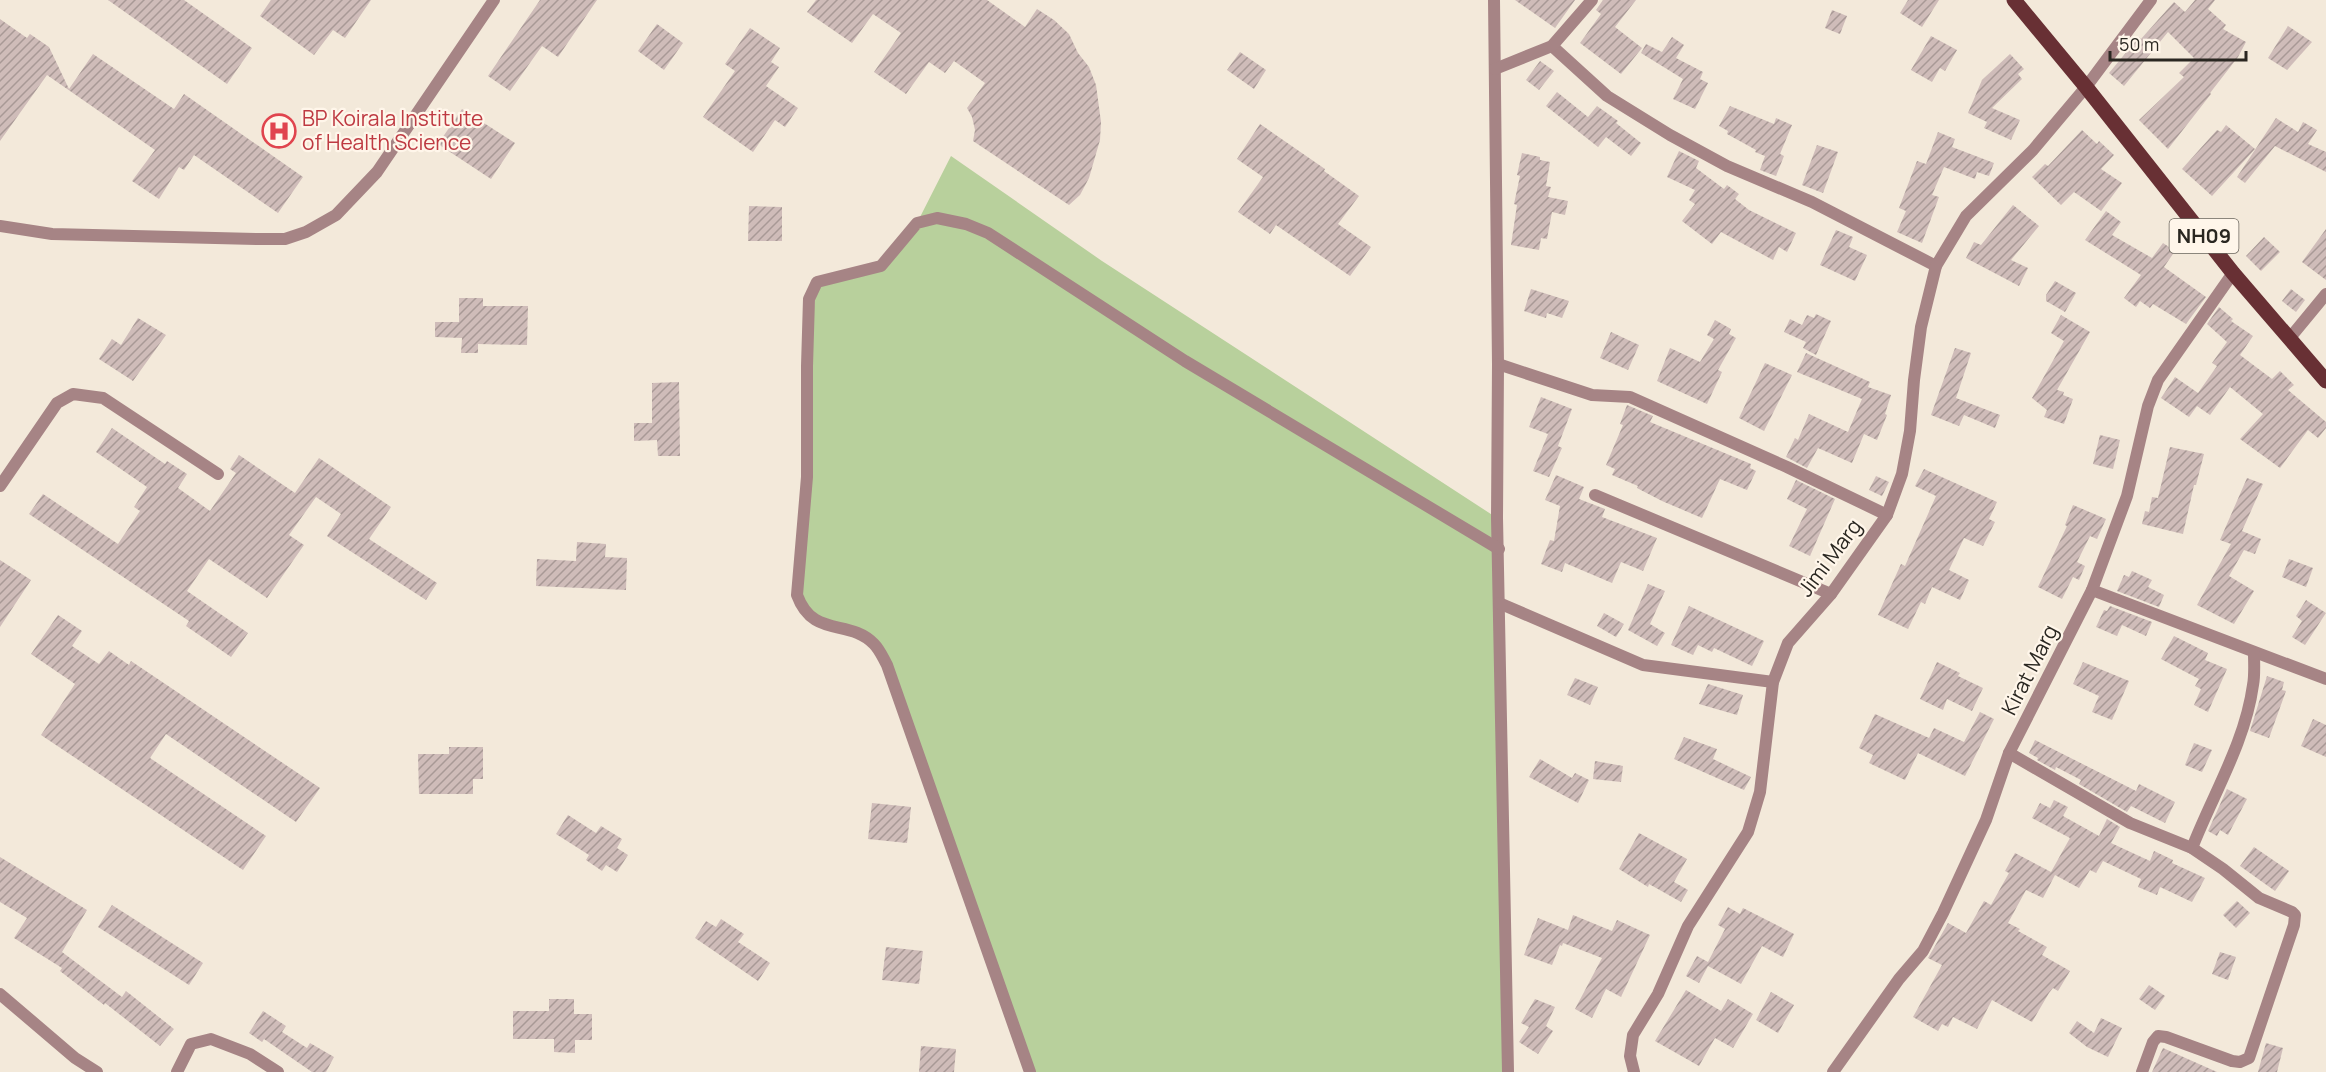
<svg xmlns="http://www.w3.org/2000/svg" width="2326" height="1072" font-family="Manrope,sans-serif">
<defs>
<pattern id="building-hatch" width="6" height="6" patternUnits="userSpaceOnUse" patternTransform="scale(1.5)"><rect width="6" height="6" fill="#cfbcb9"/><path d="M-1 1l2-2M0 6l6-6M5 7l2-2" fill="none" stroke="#a89996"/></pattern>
</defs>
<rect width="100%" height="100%" fill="#f3e9da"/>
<path fill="#b8d09c" d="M951,156L1102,261L1497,518L1508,1072H1030L874,644L816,621L797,595L807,366L817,282L881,266L917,223Z"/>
<g fill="url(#building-hatch)">
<path d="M108,0H184L252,48L227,84Z"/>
<path d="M271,0H371L345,38L333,30L314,55L260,16Z"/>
<path d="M540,0H597L558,57L542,46L510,91L488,76Z"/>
<path d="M816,0H987L1025,27L1037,9L1054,20L1069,34L1078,53L1089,67L1096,85L1101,122L1100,140L1089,178L1080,195L1069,205L973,141L975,130L972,117L967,108L985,83L954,61L945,73L929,62L906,94L874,72L901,33L873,14L852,43L807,12Z"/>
<path d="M1515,0H1575L1555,28Z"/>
<path d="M1603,0H1636L1615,27L1642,48L1621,74L1580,43L1601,14L1596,10Z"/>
<path d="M1908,0H1939L1922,27L1900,13Z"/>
<path d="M2195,0H2215L2208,9L2226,25L2223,29L2246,42L2238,57L2210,93L2211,94L2168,149L2139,120L2184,77L2179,73L2194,58L2168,32L2124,86L2109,73L2139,37L2141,39L2174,2L2185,12Z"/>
<path d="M1832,10L1847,16L1840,34L1825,28Z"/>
<path d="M0,19L27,38L30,34L49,47L69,89L93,54L174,109L184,94L303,177L278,213L194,155L184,170L179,167L159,199L132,181L155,150L47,75L0,141Z"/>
<path d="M657,24L683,43L664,70L638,51Z"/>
<path d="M2288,26L2312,42L2287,70L2268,58Z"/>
<path d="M750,28L780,48L771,62L779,67L766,86L798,108L785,127L775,120L753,152L703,117L735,71L725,64Z"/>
<path d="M1931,36L1957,50L1945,71L1940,68L1932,82L1911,70Z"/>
<path d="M1672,37L1684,45L1676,58L1703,72L1700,79L1708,83L1695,109L1673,99L1683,79L1641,53L1646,44L1662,52Z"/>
<path d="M1240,52L1266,70L1254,89L1227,70Z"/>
<path d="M2010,54L2024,69L2018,74L2022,79L1992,108L2020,120L2011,140L1984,128L1987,122L1968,113L1982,80Z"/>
<path d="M1540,61L1554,71L1539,90L1526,80Z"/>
<path d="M1557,92L1588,117L1597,106L1618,121L1616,123L1641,143L1631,156L1606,137L1598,147L1546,106Z"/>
<path d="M1730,106L1774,124L1776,118L1792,125L1780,154L1784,156L1776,176L1760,170L1765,156L1755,152L1756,150L1727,134L1728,131L1719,126Z"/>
<path d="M462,109L515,143L491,179L438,144Z"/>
<path d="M2276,118L2298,132L2303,122L2317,130L2308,144L2326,152V172L2275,146L2245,183L2237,177Z"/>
<path d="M1260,124L1325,169L1324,171L1359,196L1338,224L1371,247L1350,276L1276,225L1270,234L1238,212L1263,177L1237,159Z"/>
<path d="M2226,125L2255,149L2212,196L2182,169L2217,130L2221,132Z"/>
<path d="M2082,130L2097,144L2099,141L2114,155L2101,169L2122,183L2101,211L2074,192L2061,205L2032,177L2045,164L2048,166Z"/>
<path d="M1938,132L1955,139L1952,147L1994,163L1989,176L1977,172L1975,179L1944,167L1932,195L1939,197L1922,243L1897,232L1906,211L1899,208L1917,161L1926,164Z"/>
<path d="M1817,145L1838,152L1823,193L1802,185Z"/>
<path d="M1679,151L1699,161L1696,168L1724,189L1727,185L1739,194L1735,199L1749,210L1796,233L1787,252L1779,247L1773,260L1721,232L1712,244L1682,221L1695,204L1689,200L1695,190L1667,177Z"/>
<path d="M1522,153L1540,157V160L1550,162L1546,186L1551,187L1548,197L1568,201L1565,215L1552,212L1547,239L1541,238L1539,250L1511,245L1517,205L1514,204L1520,176L1517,175Z"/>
<path d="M2013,205L2039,226L2011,260L2028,268L2019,286L1966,258L1974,242L1981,245Z"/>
<path d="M749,206L782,207V241H748Z"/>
<path d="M2106,211L2121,222L2112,235L2152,258L2163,243L2175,251L2164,267L2206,297L2186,324L2153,304L2150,308L2140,301L2136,307L2124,298L2141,275L2085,240Z"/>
<path d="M2326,229V280L2302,262Z"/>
<path d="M1836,230L1853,237L1849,247L1867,255L1855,281L1820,265Z"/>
<path d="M2264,237L2280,252L2261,271L2246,256Z"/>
<path d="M2055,281L2076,293L2065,312L2046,301V295Z"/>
<path d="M1531,289L1569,301L1562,318L1547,313L1546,318L1524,311Z"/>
<path d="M2291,289L2305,300L2296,312L2282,301Z"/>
<path d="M459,298H483V306H528L527,345L478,344V353H461L462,338L435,337V322H459Z"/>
<path d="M2219,307L2233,319L2231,321L2253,336L2240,355L2272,379L2280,371L2294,385L2288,390L2326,422V428L2318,438L2308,430L2280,468L2240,439L2263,414L2230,387L2210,415L2197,406L2189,417L2161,398L2175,377L2198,393L2217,366L2212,363L2227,342L2207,324Z"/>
<path d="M1816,314L1831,321L1816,355L1803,348L1806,342L1784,332L1790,319L1802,325L1807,315L1814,318Z"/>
<path d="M2061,315L2090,332L2057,390L2064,392L2063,395L2073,399L2064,424L2044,417L2047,410L2032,398L2064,341L2051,333Z"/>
<path d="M138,318L166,335L133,381L99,359L112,339L121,345Z"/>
<path d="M1715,320L1731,329L1729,334L1736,338L1718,370L1722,372L1707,404L1657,381L1670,348L1700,362L1714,339L1707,335Z"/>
<path d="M1611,332L1639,345L1628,370L1600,358Z"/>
<path d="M1955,348L1971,353L1956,398L2000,415L1995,428L1964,415L1959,426L1931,415Z"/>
<path d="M1806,353L1870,382L1868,387L1891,395L1885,414L1887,415L1877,440L1864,434L1852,463L1818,448L1807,468L1786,457L1795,438L1798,440L1809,414L1848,432L1862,399L1797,372Z"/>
<path d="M1765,363L1792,375L1764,431L1739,418Z"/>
<path d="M679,382L680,456H658L657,440L634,441V423H652V383Z"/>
<path d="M1541,397L1572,409L1558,446L1562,448L1549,477L1533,471L1548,434L1529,427Z"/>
<path d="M1627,405L1653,416L1650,422L1751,464L1750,468L1756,471L1747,490L1720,479L1702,518L1662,501L1637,488L1638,486L1612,475L1615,469L1606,465L1623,425L1620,424Z"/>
<path d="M112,428L165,464L167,461L187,474L178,488L210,511L236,473L230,469L239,455L295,493L319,458L391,507L369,539L437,583L426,600L327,536L341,514L316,497L289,535L304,545L267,598L209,559L187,591L248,633L231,657L186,626L189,621L29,514L43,494L118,544L140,511L134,507L147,487L96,452Z"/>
<path d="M2100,435L2120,440L2113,469L2093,464Z"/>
<path d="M2170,447L2204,454L2196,485H2194L2183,534L2142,524L2145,511L2149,512L2152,497L2158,498Z"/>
<path d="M1924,469L1997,502L1989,519L1995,522L1983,546L1964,538L1949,570L1969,580L1960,600L1932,587L1925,604L1921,602L1908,629L1878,615L1901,564L1905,566L1936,496L1915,486Z"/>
<path d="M1556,475L1584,487L1579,499L1605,509L1602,517L1657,538L1643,571L1621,562L1612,583L1565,563L1562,572L1541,564L1550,540L1554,541L1560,506L1545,500Z"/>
<path d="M1876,476L1889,482L1882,496L1869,490Z"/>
<path d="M2247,478L2263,484L2242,531L2261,539L2255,554L2244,550L2229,576L2254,591L2234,624L2197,605L2231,544L2220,540Z"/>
<path d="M1796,480L1835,499L1810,556L1789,546L1807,509L1787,499Z"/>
<path d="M2073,505L2106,519L2097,539L2090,536L2077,562L2085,566L2079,580L2073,577L2062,599L2038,587L2067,526L2065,525Z"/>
<path d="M577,542L606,544L605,557L627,558L626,590L536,586L537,559L576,561Z"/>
<path d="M2289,559L2313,568L2306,587L2282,577Z"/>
<path d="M0,560L31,580L0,627Z"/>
<path d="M2132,571L2152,580L2148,587L2164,595L2159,607L2117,591L2124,575L2129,577Z"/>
<path d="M1648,584L1665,591L1650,624L1665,633L1657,646L1628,630Z"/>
<path d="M2306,600L2326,613L2305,645L2292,637L2302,621L2296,616Z"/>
<path d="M1689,606L1764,641L1752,666L1714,648L1712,652L1698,645L1693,655L1671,645Z"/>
<path d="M2110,606L2152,622L2146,636L2122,625L2117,636L2096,627L2104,610L2107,611Z"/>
<path d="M1604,613L1624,624L1616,637L1597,626Z"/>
<path d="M58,615L82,631L72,646L99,664L109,651L129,665L131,661L320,788L296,822L166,734L150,758L266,836L243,870L41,735L75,684L31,654Z"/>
<path d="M2174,636L2208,653L2205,660L2227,669L2208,712L2194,705L2201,689L2195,686L2199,679L2161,659Z"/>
<path d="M1937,662L1960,673L1958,676L1983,688L1972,711L1947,699L1943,710L1920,699Z"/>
<path d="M2083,662L2129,681L2112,720L2092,712L2099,696L2073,684Z"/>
<path d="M2267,676L2284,682L2282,690L2286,691L2269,738L2250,731Z"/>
<path d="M1575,678L1598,687L1590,705L1567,695Z"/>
<path d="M1708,684L1743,695L1737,715L1699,704Z"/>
<path d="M1980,712L1994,719L1965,776L1918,753L1905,780L1869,763L1873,755L1859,748L1875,714L1929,738L1934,728L1964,742Z"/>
<path d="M2313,719L2326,725V757L2301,746Z"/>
<path d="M1684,737L1717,749L1713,759L1751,777L1744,790L1674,759Z"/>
<path d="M2035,740L2136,791L2139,784L2175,802L2165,823L2131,806L2127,812L2079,784L2081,780L2056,767L2055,770L2037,760L2038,758L2029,753Z"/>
<path d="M2194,743L2212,750L2202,772L2185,765Z"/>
<path d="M449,747H483V779H473V794H419L418,754H449Z"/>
<path d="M1540,759L1572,778L1575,773L1589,780L1578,803L1529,777Z"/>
<path d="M1595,761L1623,766L1621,782L1593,779Z"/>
<path d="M2227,789L2247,799L2228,835L2220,830L2217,836L2208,831Z"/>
<path d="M2054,800L2068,807L2063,816L2099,836L2107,819L2120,827L2111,843L2150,861L2154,851L2173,860L2172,863L2205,878L2192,902L2160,887L2157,895L2138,887L2141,879L2103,861L2096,873L2090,870L2079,888L2055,875L2043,898L2026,890L2008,923L2020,929L2018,931L2047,947L2042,955L2070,971L2058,991L2053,988L2049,993L2032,1022L1992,1000L1977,1029L1953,1017L1948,1027L1942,1024L1938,1031L1913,1017L1942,965L1928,958L1948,923L1966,933L1984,901L1991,905L2009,873L2005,871L2015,853L2051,872L2070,838L2032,818L2040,803L2050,808Z"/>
<path d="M872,803L911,807L907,843L868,839Z"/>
<path d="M568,815L596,833L601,826L622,839L617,848L628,855L617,872L606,865L602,871L586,860L589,855L556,834Z"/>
<path d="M1639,833L1687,859L1674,882L1688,890L1681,902L1649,884L1648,887L1619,869Z"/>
<path d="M2254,847L2289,871L2275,891L2240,866Z"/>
<path d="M0,857L87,910L62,952L122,997L126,991L174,1029L160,1046L105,1003L104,1005L60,971L62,968L14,938L27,918L0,902Z"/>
<path d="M2237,901L2250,913L2236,928L2223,915Z"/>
<path d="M112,905L203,963L189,985L98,927Z"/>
<path d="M1728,907L1740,914L1743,908L1794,934L1783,957L1762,946L1741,984L1708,966L1699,983L1686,976L1697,956L1708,962L1725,929L1718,925Z"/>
<path d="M1573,915L1612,931L1617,920L1650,935L1621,997L1606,989L1592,1018L1575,1009L1602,958L1563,943L1562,946L1560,945L1552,965L1524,955L1538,918L1568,930Z"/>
<path d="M721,919L744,934L738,942L770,963L758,981L695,938L706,921L716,927Z"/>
<path d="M886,947L923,951L919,984L882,980Z"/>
<path d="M2220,952L2236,957L2228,980L2212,974Z"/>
<path d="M2149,985L2165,996L2155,1010L2139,999Z"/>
<path d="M1686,990L1721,1011L1728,999L1753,1014L1733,1048L1715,1038L1699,1066L1655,1041Z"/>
<path d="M1771,992L1794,1005L1778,1033L1756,1020Z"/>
<path d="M549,999H574V1014H592V1040H575V1053L554,1052V1039H513V1011H549Z"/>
<path d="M1535,999L1555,1007L1546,1026L1553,1031L1538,1054L1519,1042L1529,1027L1521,1023Z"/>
<path d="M263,1011L286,1026L282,1032L307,1048L310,1043L334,1057L326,1072H312L264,1039L262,1042L249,1033Z"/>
<path d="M2101,1018L2122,1028L2108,1057L2087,1047L2069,1033L2077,1021L2094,1033Z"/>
<path d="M2266,1043L2283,1048L2277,1072H2258Z"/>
<path d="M921,1046L956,1049L954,1072H919Z"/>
<path d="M2163,1048L2217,1072H2152Z"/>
</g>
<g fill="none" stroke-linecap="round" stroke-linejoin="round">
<g stroke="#a68485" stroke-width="12">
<path d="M1494,0L1498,364L1497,518L1508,1072"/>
<path d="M1552,46L1607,96L1670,135L1727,166L1812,202L1936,266"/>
<path d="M1495,69L1552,46L1592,0"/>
<path d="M0,226L52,234L259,239H285L306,232L336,215L377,172L494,0"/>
<path d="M2289,339L2326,294"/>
<path d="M1498,364L1592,395L1630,397L1787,467L1887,515"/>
<path d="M0,486L57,403L73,394L103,398L218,474"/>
<path d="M1595,495L1831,594"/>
<path d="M2092,590L2326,679"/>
<path d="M1499,603L1643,665L1773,682"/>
<path d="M2009,753L2130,823L2192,848L2223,869L2259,898L2292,912L2295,915L2294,925L2249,1058L2240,1062L2232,1061L2166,1037L2158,1036L2153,1042L2142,1072"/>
<path d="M2192,848C2213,794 2245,743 2253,685C2255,675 2254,663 2254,653"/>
<path d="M0,994L75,1058L97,1072"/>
<path d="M177,1072L191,1044L211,1039L250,1054L278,1072"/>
<path d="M1030,1072L887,665C883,658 880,650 874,644C849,618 813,639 797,595L807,477V366L809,299L817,282L881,266L917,223L937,218L966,224L988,233L1185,361L1499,549"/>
<path d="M1634,1072L1630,1056L1633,1035L1658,994L1688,926L1748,832L1760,792L1773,682L1788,643L1831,594L1887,515L1902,474L1910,431L1914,380L1921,327L1936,266L1966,216L2033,150L2086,87L2151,0"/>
<path d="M1833,1072L1899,979L1923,951L1943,913L1986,820L2009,753L2092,590L2127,496L2148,406L2158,380L2233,273"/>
</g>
<path stroke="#683034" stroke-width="15" d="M2014,0L2086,87L2233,273L2326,381"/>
</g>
<defs>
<g id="hospital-ring" transform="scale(1.725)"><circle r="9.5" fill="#fff6ea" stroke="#e0444e" stroke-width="1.5"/><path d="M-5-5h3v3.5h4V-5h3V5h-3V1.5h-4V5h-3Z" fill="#e0444e"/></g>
</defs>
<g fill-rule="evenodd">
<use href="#hospital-ring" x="279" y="131"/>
</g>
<g text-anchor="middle" stroke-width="4.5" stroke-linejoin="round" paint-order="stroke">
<rect fill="#fff6ea" stroke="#6a655d" stroke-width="1.5" x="2169.5" y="219" width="69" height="34" rx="4.5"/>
<g font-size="20" font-weight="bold" fill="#2a2721">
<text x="2204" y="243">NH09</text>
</g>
<g font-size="21" fill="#be3a42" stroke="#fff6ea" text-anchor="start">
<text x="302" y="126">BP Koirala Institute<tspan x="302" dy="24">of Health Science</tspan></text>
</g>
<g font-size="21" fill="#2a2721" stroke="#fff6ea">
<text transform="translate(1830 558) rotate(-53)" y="7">Jimi Marg</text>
<text transform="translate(2030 670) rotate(-63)" y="7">Kirat Marg</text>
</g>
</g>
<path d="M2110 51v9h136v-9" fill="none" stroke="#2a2721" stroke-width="3"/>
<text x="2119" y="51" font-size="18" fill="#2a2721" stroke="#fff6ea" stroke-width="4.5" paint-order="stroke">50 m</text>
</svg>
